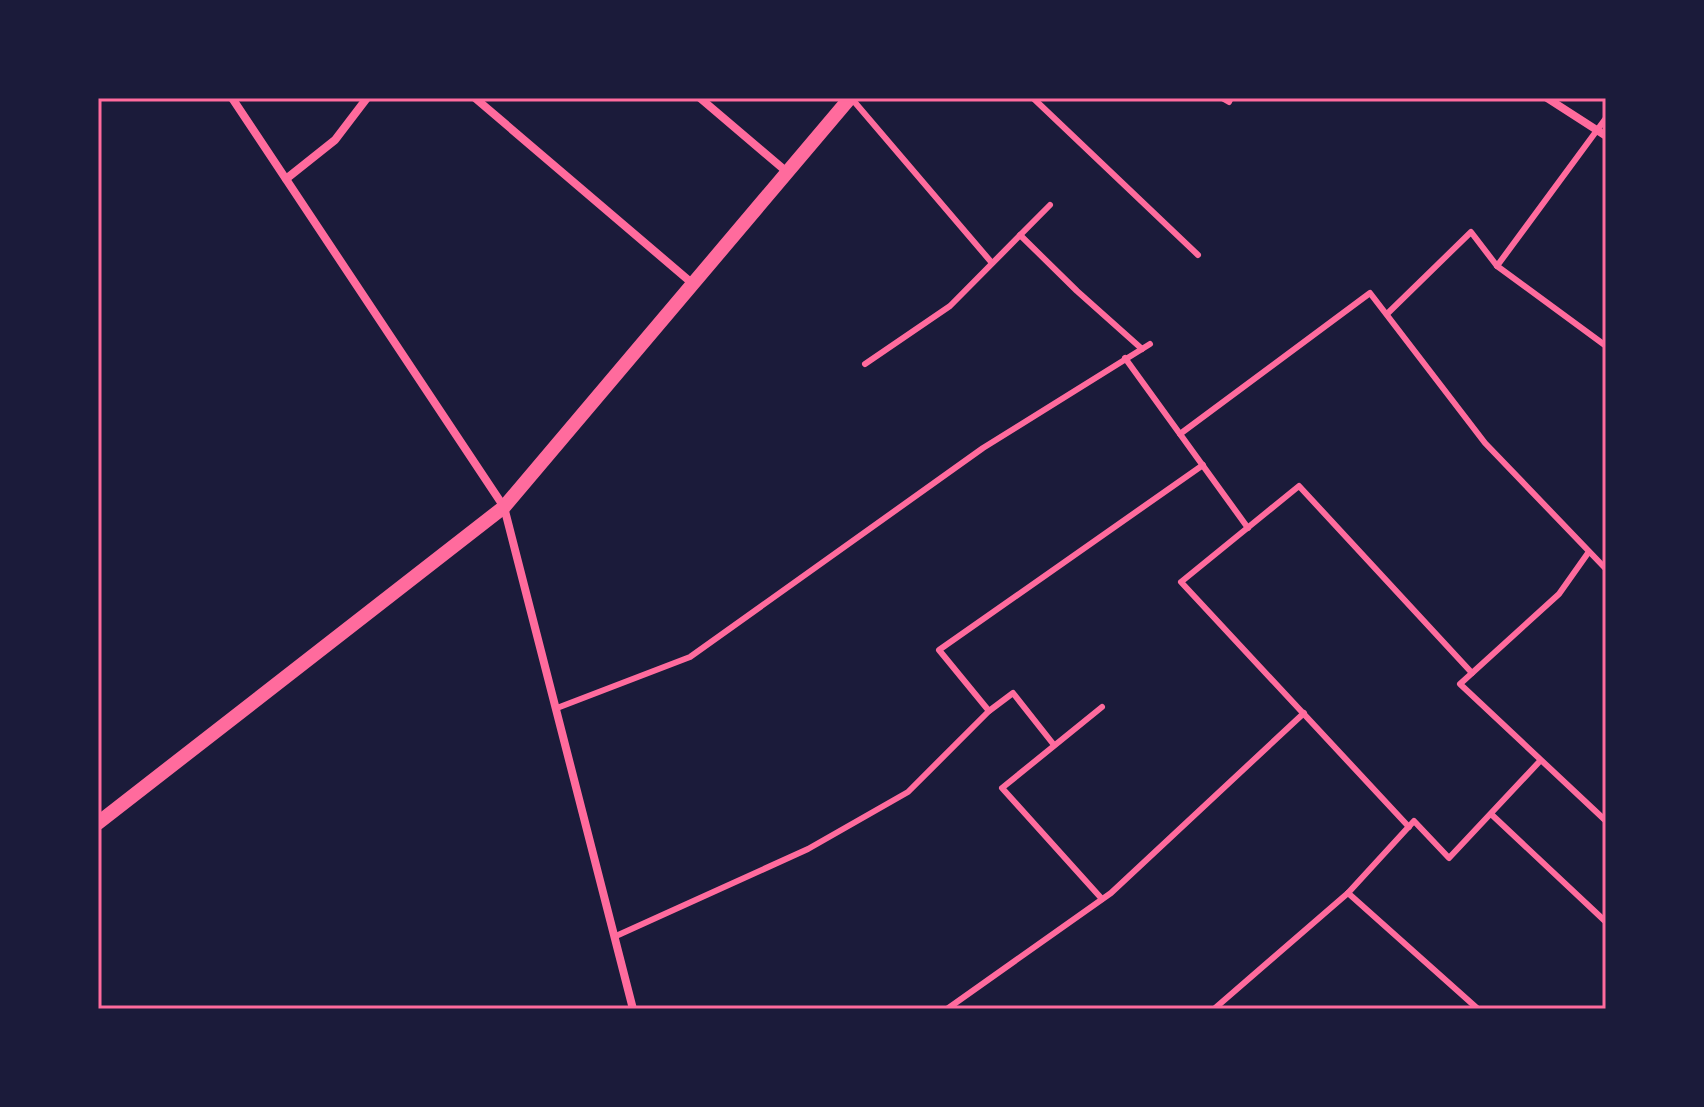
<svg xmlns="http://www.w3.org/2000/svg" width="1704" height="1107" font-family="'Asap Condensed',sans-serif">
<rect width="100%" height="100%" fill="#1b1b3a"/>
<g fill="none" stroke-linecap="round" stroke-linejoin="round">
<g stroke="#ff6b9d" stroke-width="6">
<path d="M1033,98L1198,255"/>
<path d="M1222,98L1229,102L1231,98"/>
<path d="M852,99L992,263"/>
<path d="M1020,235L1077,291L1142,349"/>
<path d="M1497,266L1606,118"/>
<path d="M1388,313L1471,232L1497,266L1606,346"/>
<path d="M1125,358L1248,528"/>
<path d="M865,364L950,306L1050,205"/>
<path d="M1180,434L1370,293L1485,443L1606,569"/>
<path d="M1588,553L1559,594L1460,684L1606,821"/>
<path d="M557,708L690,657L983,448L1150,344"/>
<path d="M989,711L939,650L1203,465"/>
<path d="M1491,814L1606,922"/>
<path d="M1409,827L1181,582L1299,486L1472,673"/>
<path d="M1348,893L1478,1009"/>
<path d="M1102,899L1002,788L1102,707"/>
<path d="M616,936L808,849L908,792L989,711L1013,693L1054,745"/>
<path d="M947,1009L1111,893L1304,713"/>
<path d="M1214,1009L1348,893L1414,821L1449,858L1540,761"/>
</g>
<g stroke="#ff6b9d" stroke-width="8">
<path d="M232,98L504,507L633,1009"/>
<path d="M475,98L693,284"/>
<path d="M700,98L787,172"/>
<path d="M1547,98L1606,136"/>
<path d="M286,179L335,140L367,98"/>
</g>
<path stroke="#ff6b9d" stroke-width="14" d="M98,823L504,507L850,98"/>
</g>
<rect width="1704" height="1107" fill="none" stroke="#1b1b3a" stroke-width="200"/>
<rect x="100" y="100" width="1504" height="907" fill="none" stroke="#ff6b9d" stroke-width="3"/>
</svg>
